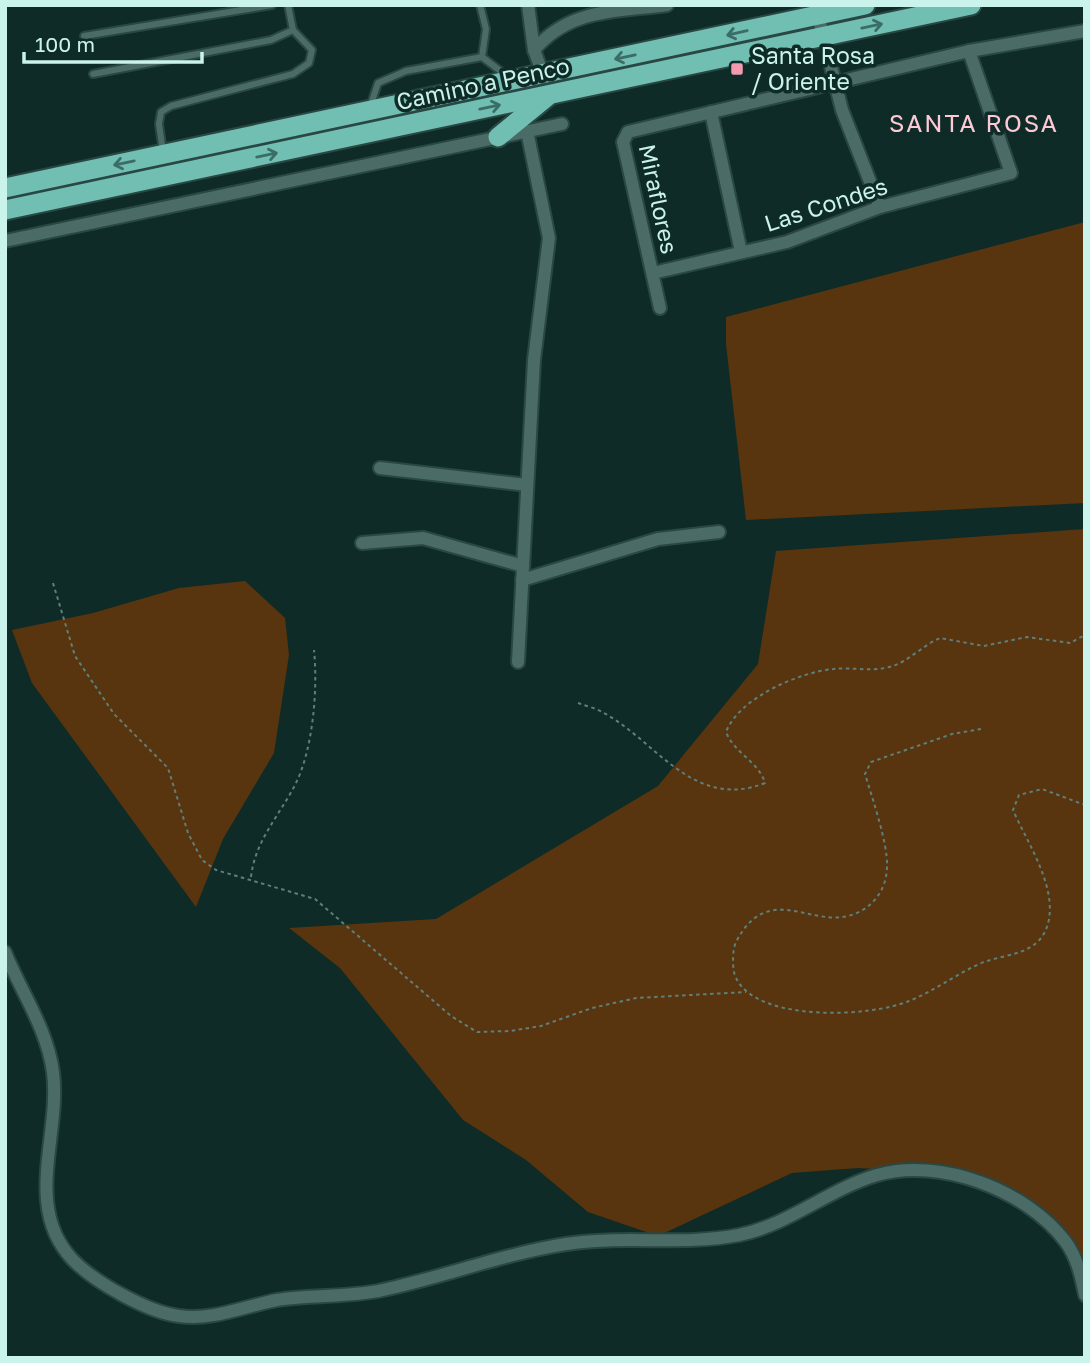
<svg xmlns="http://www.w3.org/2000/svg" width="1090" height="1363" font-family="'Golos Text',sans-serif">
<rect width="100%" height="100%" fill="#0f2b27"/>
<g fill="#58350e">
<path d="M1085,222V503L746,520L726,344V317Z"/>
<path d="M1085,529V1304L1065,1246L1041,1217L976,1184L926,1172L858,1168L792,1173L658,1236L588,1212L526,1160L463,1120L340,968L289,928L436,919L658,786L758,664L776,551Z"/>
<path d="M245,581L285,618L289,655L274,753L223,839L196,907L32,683L12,630L93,613L179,588Z"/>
</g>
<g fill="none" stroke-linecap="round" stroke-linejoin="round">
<g stroke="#294743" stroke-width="10">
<g id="service">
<path d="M480,5L486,29L482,57"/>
<path d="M84,36L272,5"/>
<path d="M93,74L271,40L293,30L288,5"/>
<path d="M370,107L378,83L406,71L482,57L507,76"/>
<path d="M163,152L159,124L161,112L171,106L293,74L309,63L312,50L293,30"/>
</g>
</g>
<g stroke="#294743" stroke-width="16">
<g id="minor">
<path d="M528,5L534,50L543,74"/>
<path d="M818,15L842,110L880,207"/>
<path d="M534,50C570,8 616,12 667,5"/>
<path d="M711,112L741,252"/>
<path d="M5,241L562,124"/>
<path d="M653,273L787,242L880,207L1011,173L969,51"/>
<path d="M660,308L623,142L628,132L969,51L1085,31"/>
<path d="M380,468L527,485"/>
<path d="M362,543L423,538L523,566"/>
<path d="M522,580L658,539L719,532"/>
<path d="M518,662L534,360L549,238L527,131"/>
<path d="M5,952C21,992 47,1028 53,1072C61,1135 23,1206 72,1259C94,1282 147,1312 179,1316C212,1321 245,1306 277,1300C311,1295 345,1297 378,1291C441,1278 502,1254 566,1244C623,1235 682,1246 739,1235C789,1225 829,1189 877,1175C940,1157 1026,1190 1065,1241C1077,1257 1081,1275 1085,1295"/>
</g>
</g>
<g stroke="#294743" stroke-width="23">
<g id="trunk">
<path d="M498,137L547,97"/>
<path d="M5,188L865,5"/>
<path d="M5,210L971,5"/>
</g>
</g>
<g stroke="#5e7f7a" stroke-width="2" stroke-dasharray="3.5 3.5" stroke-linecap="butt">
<path d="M53,583L75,656L114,714L168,768L188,833L202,860L216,870L315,899L451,1016L477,1032L510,1031L541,1026L592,1008L636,998L746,992"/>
<path d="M578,703C586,706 596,708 604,713C657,742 694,811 765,783C759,762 734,753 726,732C739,698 799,672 834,669C852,667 872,672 889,667C907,663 923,645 940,638L984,646L1027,637L1070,643L1085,635"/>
<path d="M981,729L952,734L871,762L865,774C872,797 888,844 887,866C887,890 872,910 848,916C809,926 767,882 736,942C732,950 732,971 736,978C758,1023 871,1017 909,1001C934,991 955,975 979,964C1007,952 1042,957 1049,919C1055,883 1027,842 1013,810L1019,795L1042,789L1085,805"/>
<path d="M251,877C255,841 279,816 295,785C313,750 318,689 314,650"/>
</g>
<use href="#service" stroke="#4b6b66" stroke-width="6"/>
<use href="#minor" stroke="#4b6b66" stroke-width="12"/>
<use href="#trunk" stroke="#71beb3" stroke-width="19"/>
</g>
<defs><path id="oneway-shaft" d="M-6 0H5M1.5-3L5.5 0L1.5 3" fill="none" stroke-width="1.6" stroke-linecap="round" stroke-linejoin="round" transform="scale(1.75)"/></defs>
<g stroke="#3b6d66">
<use href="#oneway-shaft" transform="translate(872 26) rotate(-12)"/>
<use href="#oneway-shaft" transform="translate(737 33) rotate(167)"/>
<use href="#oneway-shaft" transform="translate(625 57) rotate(168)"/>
<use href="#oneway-shaft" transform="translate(490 107) rotate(-12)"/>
<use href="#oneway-shaft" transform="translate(267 155) rotate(-12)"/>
<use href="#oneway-shaft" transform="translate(124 163) rotate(168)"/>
</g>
<rect fill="#f29ab0" stroke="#0f2b27" stroke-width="2.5" x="730" y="62" width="14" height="14" rx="3.5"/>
<g text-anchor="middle" stroke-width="7" stroke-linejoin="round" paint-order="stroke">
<g font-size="23" fill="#caf3ec" stroke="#0f2b27" text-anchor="start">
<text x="751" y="64">Santa Rosa<tspan x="751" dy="26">/ Oriente</tspan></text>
</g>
<g font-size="23" fill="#caf3ec" stroke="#0f2b27">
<text transform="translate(483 84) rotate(-12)" y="8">Camino a Penco</text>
<text transform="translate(658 199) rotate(78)" y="8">Miraflores</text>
<text transform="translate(826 205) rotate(-18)" y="8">Las Condes</text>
</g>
<g font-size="24" letter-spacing="2" fill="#fcc9d4" stroke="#0f2b27">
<text x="974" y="132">SANTA ROSA</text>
</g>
</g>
<rect width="1090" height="1363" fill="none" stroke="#caf3ec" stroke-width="14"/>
<path d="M24 52v10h178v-10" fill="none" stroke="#caf3ec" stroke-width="3.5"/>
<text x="35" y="52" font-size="21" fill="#caf3ec" stroke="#0f2b27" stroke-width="5" paint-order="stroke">100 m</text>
</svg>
